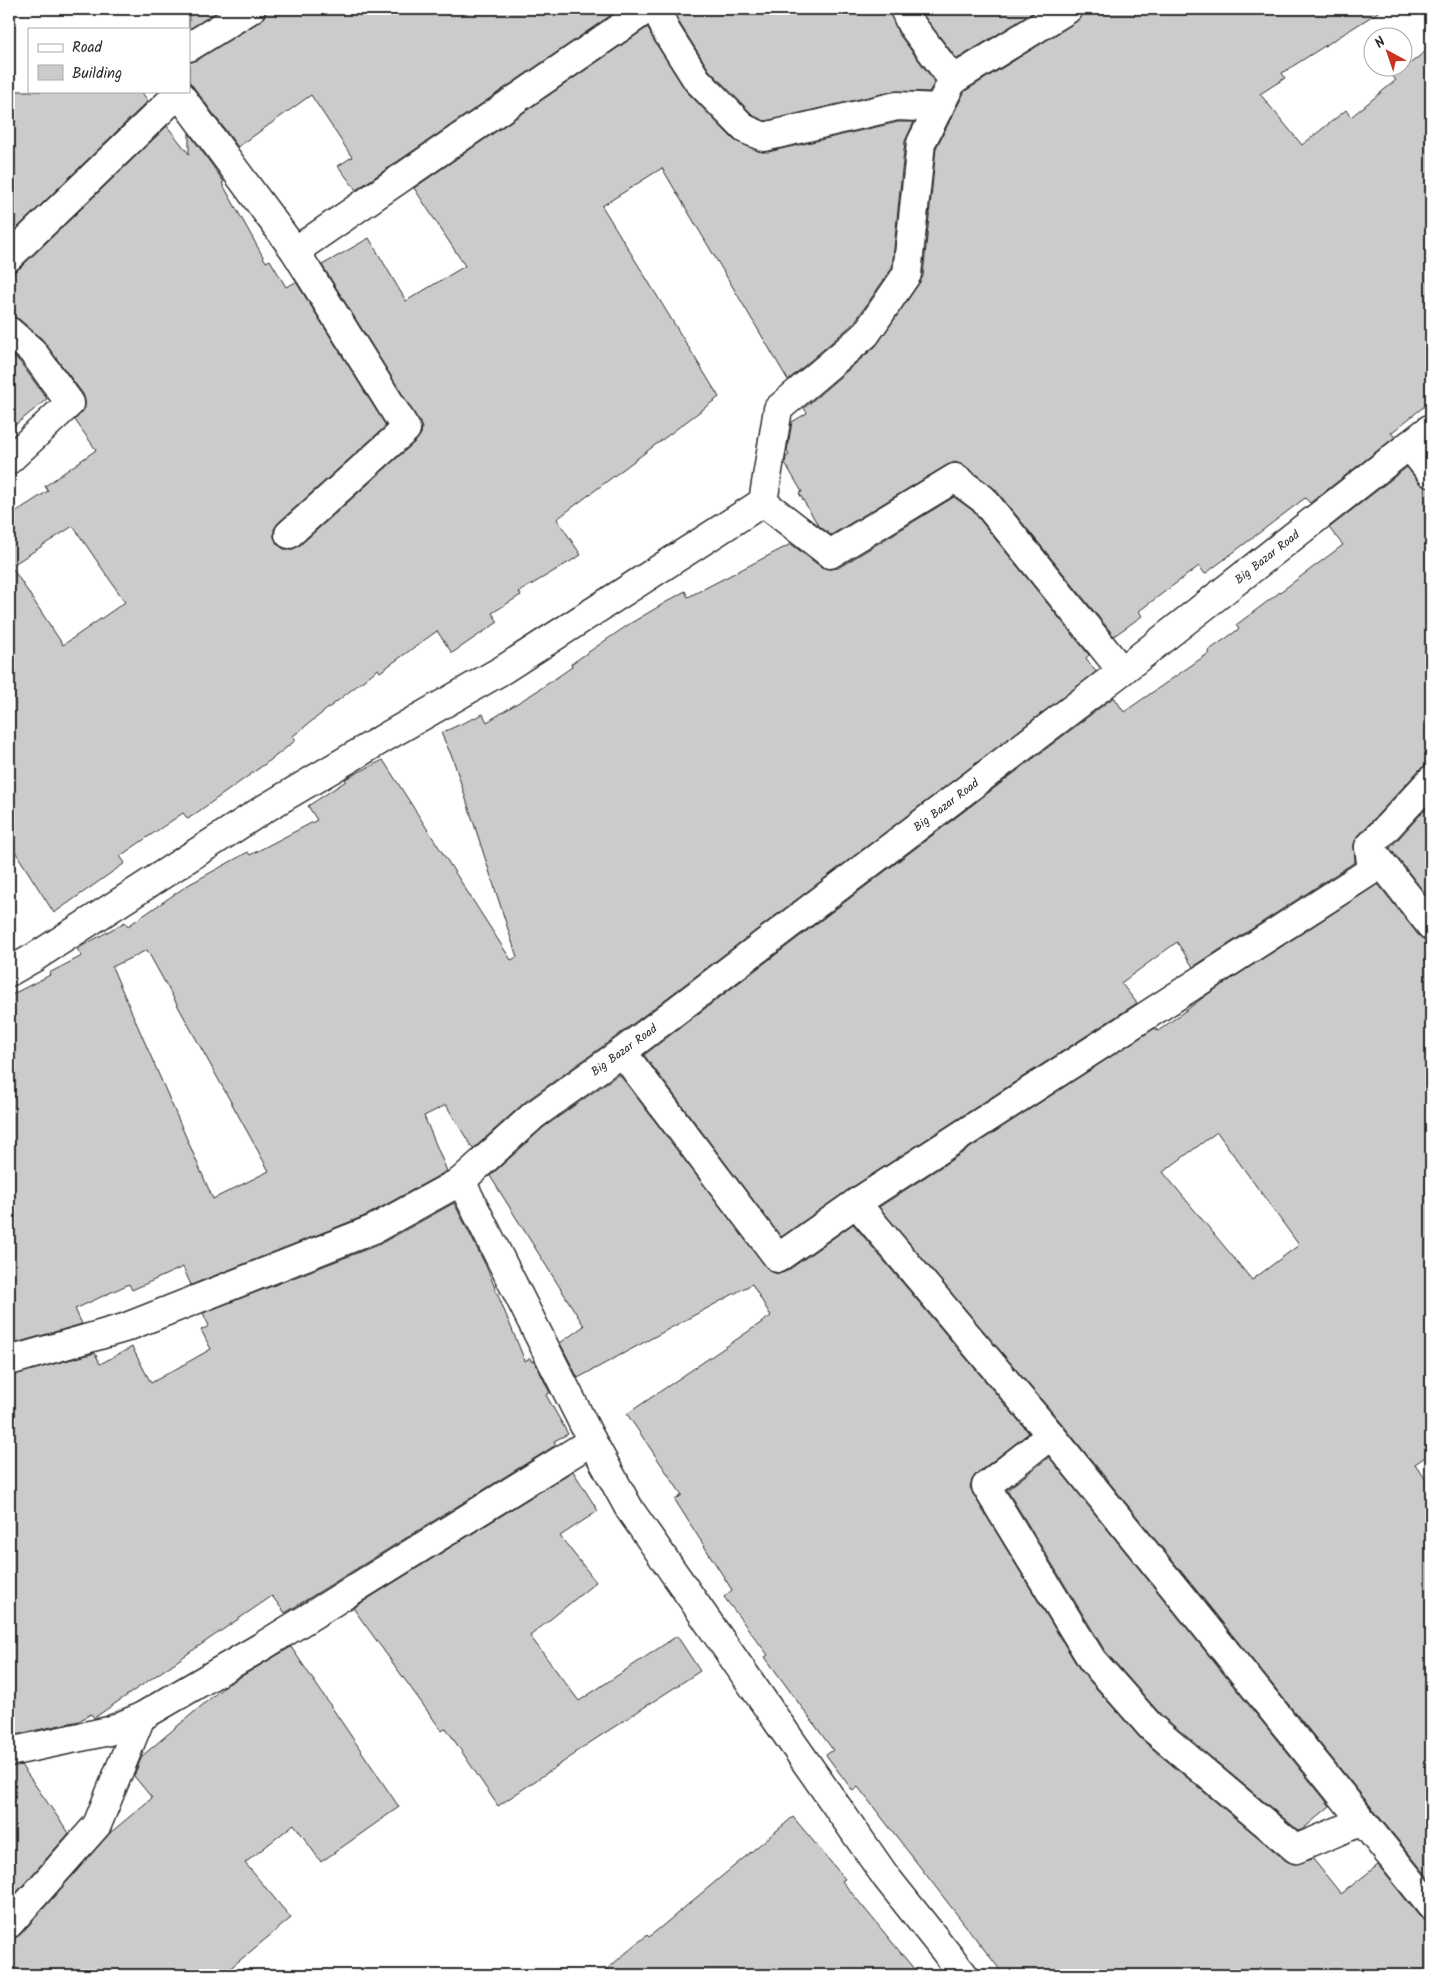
<svg xmlns="http://www.w3.org/2000/svg" width="1440" height="1984" font-family="Kalam,sans-serif">
<rect width="100%" height="100%" fill="#fff"/>
<filter id="ink" filterUnits="userSpaceOnUse"><feTurbulence type="fractalNoise" baseFrequency=".02" numOctaves="2"/><feDisplacementMap in="SourceGraphic" scale="10" xChannelSelector="R" yChannelSelector="G"/><feConvolveMatrix kernelMatrix="1 2 1 2 8 2 1 2 1" color-interpolation-filters="sRGB"/></filter>
<g filter="url(#ink)">
<g fill="#cbcbcb" stroke="#2b2b2b" fill-rule="evenodd">
<path d="M189,9H222L189,29Z"/>
<path d="M267,9H620L356,190L338,166L352,157L311,95L238,147L189,81V63L197,60L259,22L264,17Z"/>
<path d="M674,9H889L898,33L935,82L929,92L894,91L765,121L754,116L709,70L680,24Z"/>
<path d="M921,9H1039L957,59L924,16Z"/>
<path d="M1084,9H1383L1282,73L1285,78L1260,94L1302,145L1346,110L1351,117L1396,80L1393,77L1431,47V401L1391,433L1395,437L1310,503L1305,498L1205,574L1199,566L1139,611L1142,616L1114,636L995,489L964,465L955,462L947,465L831,535L818,525L799,493L802,492L785,463L786,457L789,455L787,451L792,422L807,413L804,408L876,346L920,282L923,276L936,148L965,91L1076,22L1081,17Z"/>
<path d="M648,27L653,39L686,91L734,140L758,151L768,152L898,122H914L905,141L892,268L854,323L788,380L662,168L602,206L719,397L557,519L581,555L519,592L521,595L492,613L498,622L452,653L437,631L380,672L378,669L293,736L296,740L272,759L188,819L183,813L120,856L125,863L54,913L9,842V516L48,491L45,486L96,450L75,420L85,408V400L83,394L42,339L19,319L9,316V272L20,268L167,126L189,154V133L224,182L222,183L266,262L270,260L286,287L296,282L386,426L278,523L274,529V537L277,544L284,549H293L299,546L416,441L421,434L422,428L419,421L322,265L369,238L406,301L465,266L414,188ZM73,526L125,602L63,645L11,566Z"/>
<path d="M9,91H141L148,101L9,236Z"/>
<path d="M9,351L20,362L47,399L9,430Z"/>
<path d="M1407,467L1419,483L1425,487L1431,488V765H1426L1420,769L1358,836L1354,844L1355,862L1193,967L1177,942L1121,983L1137,1003L848,1190L781,1237L644,1055L1114,697L1124,712L1209,653L1208,651L1239,629L1236,625L1343,545L1329,528Z"/>
<path d="M954,497L972,510L1089,655L1086,658L1096,672L613,1039L525,1102L473,1149L446,1105L424,1116L447,1171L367,1215L191,1285L183,1267L132,1290L129,1284L75,1309L82,1324L9,1345V996L50,975L49,973L82,956L77,949L125,922L128,926L188,885L248,852L250,855L317,820L308,806L346,781L345,779L383,760L511,960L517,957L453,759L441,733L483,714L487,722L537,691L572,667L571,664L631,623L685,591L688,597L791,544L821,567L829,569L838,568ZM147,950L269,1171L213,1199L112,967Z"/>
<path d="M1431,803V901L1390,848Z"/>
<path d="M1378,884L1419,936L1425,940L1431,941V1453L1415,1464L1431,1487V1881L1063,1425L879,1207L1155,1028L1158,1031L1208,994ZM1217,1132L1299,1245L1252,1280L1163,1172Z"/>
<path d="M619,1074L766,1267L771,1272L779,1274L787,1271L853,1224L1029,1433L976,1474L972,1480L970,1487L973,1494L1080,1670L1141,1739L1286,1861L1294,1864L1313,1859L1341,1894L1378,1865L1419,1916L1425,1920L1431,1921V1975H1004L858,1787L853,1791L826,1755L833,1750L765,1657L768,1655L724,1597L732,1590L675,1500L682,1495L627,1414L771,1316L752,1284L578,1378L560,1343L584,1326L490,1176L544,1127Z"/>
<path d="M454,1203L486,1266L525,1361L530,1358L532,1362L534,1360L550,1393L546,1395L568,1434L554,1441L556,1445L285,1613L272,1596L94,1718L91,1714L79,1721L9,1736V1376L95,1353L100,1364L132,1347L151,1383L211,1349L201,1330L209,1326L203,1313L380,1244Z"/>
<path d="M1049,1457L1330,1806L1303,1829L1299,1831L1162,1716L1105,1651L1007,1490Z"/>
<path d="M573,1471L598,1511L560,1536L596,1582L530,1636L579,1701L677,1636L700,1671L574,1753L575,1754L498,1806L446,1728L442,1731L353,1608Z"/>
<path d="M291,1647L399,1807L321,1862L294,1824L245,1863L291,1918L222,1975H9V1939H14L21,1934L110,1833L152,1798L134,1776L142,1756L225,1686Z"/>
<path d="M21,1765L69,1833L9,1901V1767Z"/>
<path d="M793,1817L845,1879L842,1881L919,1975H600L647,1935L649,1937Z"/>
</g>
<g fill="none" stroke-linecap="round" stroke-linejoin="round">
<g stroke="#2b2b2b" stroke-width="31">
<g id="minor">
<path d="M657,9L666,31L697,80L745,129L764,137L897,106L939,108"/>
<path d="M904,9L911,24L953,80"/>
<path d="M1068,9L953,80L921,143L907,274L866,334L778,409L763,502L830,554L955,478L983,499L1122,671"/>
<path d="M189,47L251,9"/>
<path d="M177,91L295,251L406,429L289,534"/>
<path d="M295,251L647,9"/>
<path d="M9,257L178,94"/>
<path d="M9,331L32,351L70,403L9,460"/>
<path d="M1409,445L1431,473"/>
<path d="M1369,847L1431,780"/>
<path d="M9,972L35,957L264,809L389,735L504,669L763,502"/>
<path d="M622,1052L778,1258L856,1203L1372,870L1369,847L1431,926"/>
<path d="M461,1181L592,1441L630,1510L886,1877L964,1975"/>
<path d="M856,1203L1051,1435L1431,1906"/>
<path d="M1051,1435L986,1486L1092,1660L1151,1727L1296,1849L1362,1821"/>
<path d="M9,1752L109,1731L141,1717L261,1647L592,1441"/>
<path d="M9,1924L97,1825L141,1717"/>
</g>
</g>
<g stroke="#2b2b2b" stroke-width="31">
<path id="tertiary" d="M9,1361L124,1328L374,1229L461,1181L534,1115L622,1052L1122,671L1431,428"/>
</g>
<use href="#minor" stroke="#fff" stroke-width="28"/>
<use href="#tertiary" stroke="#fff" stroke-width="28"/>
</g>
</g>
<g text-anchor="middle" stroke-width="4" stroke-linejoin="round" paint-order="stroke">
<g font-size="12" fill="#2b2b2b" stroke="#fff">
<text transform="translate(1267 557) rotate(-38)" y="4">Big Bazar Road</text>
<text transform="translate(946 805) rotate(-37)" y="4">Big Bazar Road</text>
<text transform="translate(624 1050) rotate(-36)" y="4">Big Bazar Road</text>
</g>
</g>
<rect width="1440" height="1984" fill="none" stroke="#fff" stroke-width="30"/>
<rect x="15" y="15" width="1410" height="1954" fill="none" stroke="#2b2b2b" stroke-width="2" filter="url(#ink)"/>
<rect x="28" y="28" width="162" height="65" fill="#ffffff" stroke="#aaaaaa"/>
<rect x="38" y="44" width="25" height="8" fill="#ffffff" stroke="#aaaaaa"/>
<text x="72" y="52" font-size="15" fill="#2b2b2b">Road</text>
<rect x="38" y="65" width="25" height="15" fill="#cbcbcb" stroke="#aaaaaa"/>
<text x="72" y="78" font-size="15" fill="#2b2b2b">Building</text>
<g transform="translate(1388 52) rotate(320)"><circle r="24" fill="#ffffff" stroke="#aaaaaa"/>
<path d="M0-4L9 19L0 12L-9 19Z" fill="#c8321e"/>
<text y="-8" font-size="14" font-weight="bold" text-anchor="middle" fill="#2b2b2b">N</text>
</g>
</svg>
